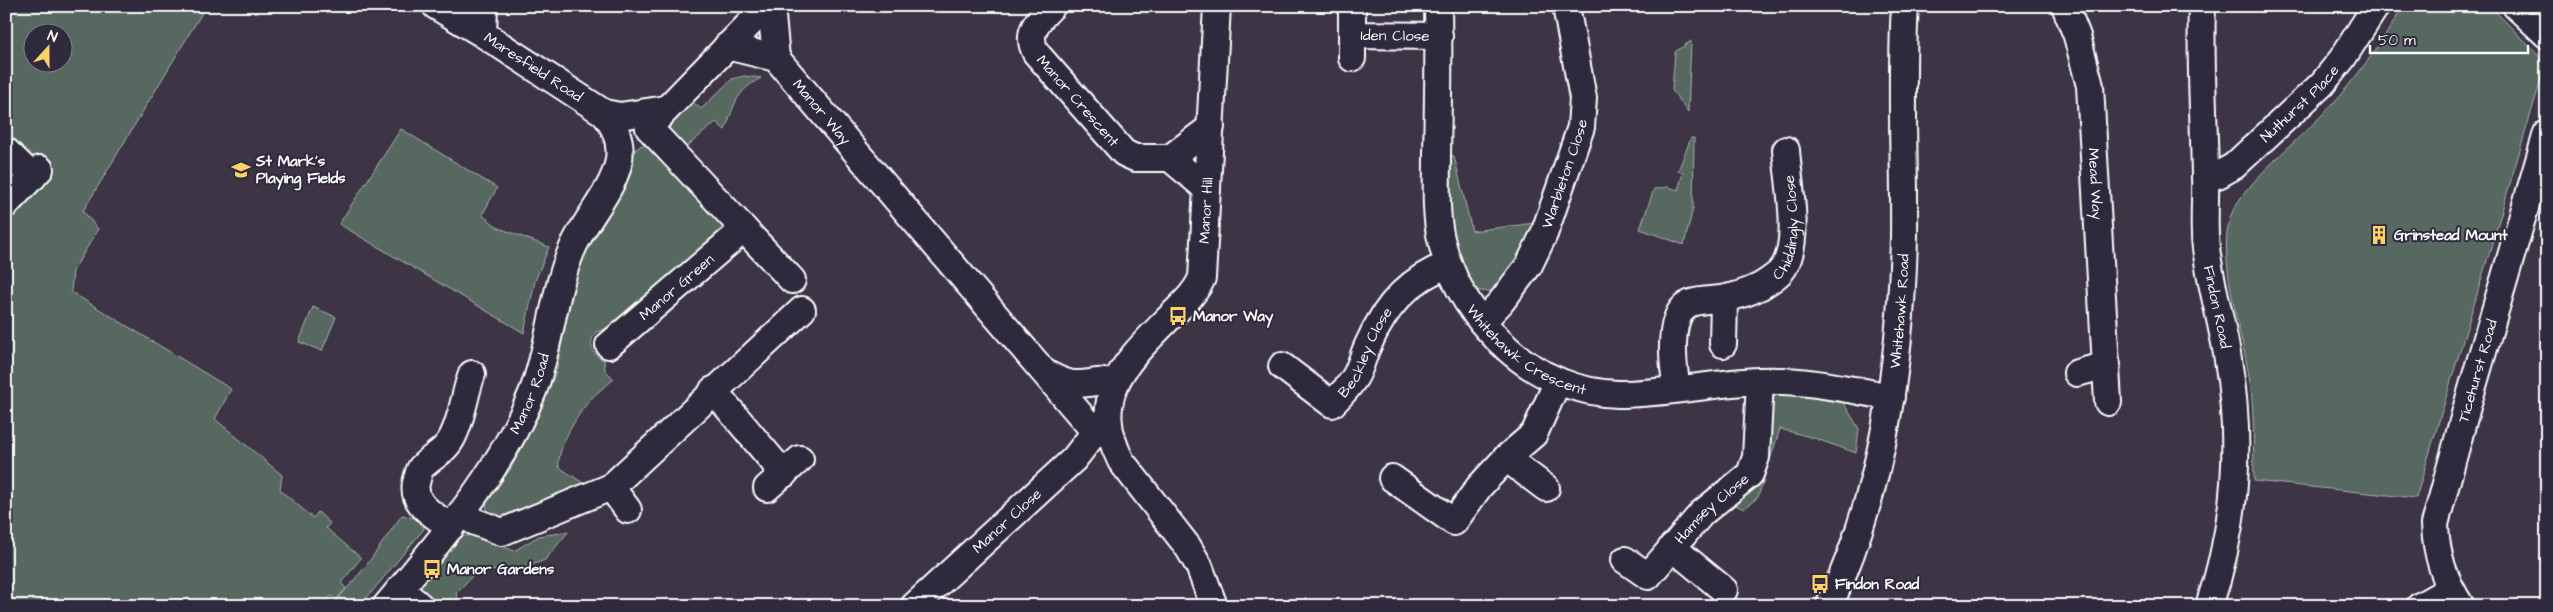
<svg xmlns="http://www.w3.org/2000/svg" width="2553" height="612" font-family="'Architects Daughter',sans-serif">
<rect width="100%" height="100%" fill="#3d3546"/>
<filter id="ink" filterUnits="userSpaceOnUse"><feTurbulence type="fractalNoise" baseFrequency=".02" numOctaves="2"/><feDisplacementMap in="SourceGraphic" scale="10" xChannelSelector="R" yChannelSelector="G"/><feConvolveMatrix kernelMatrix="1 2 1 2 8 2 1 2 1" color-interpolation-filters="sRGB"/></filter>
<g filter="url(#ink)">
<g fill="#57675f" stroke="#abb3af" fill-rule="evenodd">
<path d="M6,6H206L83,211L98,229L73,271L71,292L231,389L215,419L282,475L280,490L313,518L318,512L330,523L326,528L361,558L341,583L346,588L336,600L331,596L322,606H6ZM32,32H62V62H32Z"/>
<path d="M2403,6H2490L2546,63L2416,498L2254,481C2253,447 2255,409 2249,376C2242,332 2216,256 2231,215C2243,184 2301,138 2325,112C2355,80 2381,45 2403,6Z"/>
<path d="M1691,41L1688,112L1672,90L1675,52Z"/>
<path d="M744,76L761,78C735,92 735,104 725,130L716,122L685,148L667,133L669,123L691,100L701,109L732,79Z"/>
<path d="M401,129L497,188L482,215L499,228L549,247L535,281L524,333L339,224Z"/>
<path d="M1691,138H1694L1693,208L1684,245L1640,229L1654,189L1668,187L1678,190L1683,173L1678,171Z"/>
<path d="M642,145H650L732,227L610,327L596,332C588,343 591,354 604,360L605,370L614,379C606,386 597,392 590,400C578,414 556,448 559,467L583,483L506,521L494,516L487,509L486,501L510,470L538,417L556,372L576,273L591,235L629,173L635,150Z"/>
<path d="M1451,155L1454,156L1472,231L1535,223C1525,244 1516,270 1499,286C1494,291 1487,292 1481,291C1472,290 1470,282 1467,275C1447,232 1451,200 1451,155Z"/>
<path d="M313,307L336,317L322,351L299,342Z"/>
<path d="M1776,391L1839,395L1859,429L1856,453L1814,438L1780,429L1758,497L1744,509L1729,502L1770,398Z"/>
<path d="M402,515L423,520L424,529L360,606H332L366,566Z"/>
<path d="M568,532L545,560L524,568L476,572L456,593L460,606H427L418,588L456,539C477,529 494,543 514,551L539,536Z"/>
</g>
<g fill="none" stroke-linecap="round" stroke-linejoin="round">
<g stroke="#fff" stroke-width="30">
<g id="minor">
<path id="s1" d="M436,6L483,34L604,113"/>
<path d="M771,6L776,58"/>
<path id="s2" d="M1052,6C1038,20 1025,33 1036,53L1124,153L1135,158H1170L1207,189"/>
<path id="s3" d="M1438,6C1439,56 1438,106 1437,155C1437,182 1435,213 1441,239C1451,283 1476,321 1510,351C1540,377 1578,393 1618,394C1665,394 1712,383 1759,381C1804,379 1847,389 1891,397"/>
<path id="s4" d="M2065,6L2077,36L2090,86L2108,402"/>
<path id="s5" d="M2202,6C2200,63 2204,120 2205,176C2206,200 2203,225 2206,248C2211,286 2222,322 2228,360C2242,443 2236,526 2209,606"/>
<path d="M2516,6L2547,35"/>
<path id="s6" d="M1352,7V35L1439,36"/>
<path d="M483,34L484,6"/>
<path id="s7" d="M727,46L776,58L1095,432L1109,431"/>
<path d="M1352,58V35"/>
<path d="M655,121L767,6"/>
<path d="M6,151L33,177"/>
<path d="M1170,158L1211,127"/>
<path id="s8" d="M2205,176L2218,175L2234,166L2322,84L2342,59L2376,6"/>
<path d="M6,204L40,169"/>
<path d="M744,229L792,280"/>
<path id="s9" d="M1482,322L1501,302L1529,265L1544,234L1581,127L1583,98L1566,6"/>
<path d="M1723,344L1724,299"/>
<path id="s10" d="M609,345L744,229L649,128"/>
<path id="s11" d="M1282,366L1332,404C1341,395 1349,387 1355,377C1361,367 1363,355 1368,345C1384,308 1410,278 1448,265"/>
<path d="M2077,373L2107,365"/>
<path d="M1047,374C1057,379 1067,385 1078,384C1093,384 1098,379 1115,384"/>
<path id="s12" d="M1677,388C1673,367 1666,312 1691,303C1700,300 1711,300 1721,299C1734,297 1749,292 1761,286C1769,281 1779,275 1784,267C1801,239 1788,181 1786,150"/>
<path d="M713,390L784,474"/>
<path d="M1506,458L1546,488"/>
<path d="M1392,478L1454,522L1479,487L1506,458L1534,434L1558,381"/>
<path d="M611,487L628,510"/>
<path d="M767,488L800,459"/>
<path d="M461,513L473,521L502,532L611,487L802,310"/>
<path d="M451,527C434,515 409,504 417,479C418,476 419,470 421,468C430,457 445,453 453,436C463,416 464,395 472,374"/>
<path d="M1672,547L1724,590"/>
<path id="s13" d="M1625,560L1648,576L1702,513L1750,474L1756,457L1760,381"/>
<path d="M400,589L420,606"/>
<path id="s14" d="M386,606C441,539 501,472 533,391C551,344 553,290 574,245C595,201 645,161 604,113L620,116L666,109"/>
<path id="s15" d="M914,606L1074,459L1095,432"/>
<path id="s16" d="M1214,606L1199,566L1188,547L1121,461C1087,395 1128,360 1171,316C1183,304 1195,294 1202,278L1217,6"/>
<path id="s17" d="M1829,606C1883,491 1901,363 1904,237C1905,160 1900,83 1905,6"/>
<path d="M2420,606L2450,589"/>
<path id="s18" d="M2461,606C2444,580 2436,555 2435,524L2468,403L2547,133"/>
</g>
</g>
<use href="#minor" stroke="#2f2a3d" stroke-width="26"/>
</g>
</g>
<defs>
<g id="school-bare" transform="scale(1.5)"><path d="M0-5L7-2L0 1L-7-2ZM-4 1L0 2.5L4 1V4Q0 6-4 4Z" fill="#ffd166" stroke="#2f2a3d" stroke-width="2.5" paint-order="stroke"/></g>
<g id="building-bare" transform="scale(1.5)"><path d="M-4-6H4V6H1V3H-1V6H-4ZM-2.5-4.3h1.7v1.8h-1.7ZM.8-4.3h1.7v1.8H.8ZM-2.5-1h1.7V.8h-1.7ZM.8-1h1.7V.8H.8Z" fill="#ffd166" stroke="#2f2a3d" stroke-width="2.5" paint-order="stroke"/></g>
<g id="bus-bare" transform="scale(1.5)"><path d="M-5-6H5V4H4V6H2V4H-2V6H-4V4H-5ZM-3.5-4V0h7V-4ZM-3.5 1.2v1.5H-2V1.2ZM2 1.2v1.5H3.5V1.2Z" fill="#ffd166" stroke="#2f2a3d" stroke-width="2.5" paint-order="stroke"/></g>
</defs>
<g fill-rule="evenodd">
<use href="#school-bare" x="241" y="170"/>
<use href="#building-bare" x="2379" y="235"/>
<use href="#bus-bare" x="1178" y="316"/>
<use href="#bus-bare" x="432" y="569"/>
<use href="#bus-bare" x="1820" y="584"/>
</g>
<g text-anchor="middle" stroke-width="4" stroke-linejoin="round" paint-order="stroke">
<g font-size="15" fill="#fff" stroke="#2f2a3d">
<text dy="5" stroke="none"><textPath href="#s6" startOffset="71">Iden Close</textPath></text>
<text dy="5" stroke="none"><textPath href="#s1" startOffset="115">Maresfield Road</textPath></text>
<text dy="5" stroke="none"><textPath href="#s2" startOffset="118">Manor Crescent</textPath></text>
<text dy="5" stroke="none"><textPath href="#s8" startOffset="122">Nuthurst Place</textPath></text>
<text dy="5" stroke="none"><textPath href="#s7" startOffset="121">Manor Way</textPath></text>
<text dy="5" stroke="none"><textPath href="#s9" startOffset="172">Warbleton Close</textPath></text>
<text dy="5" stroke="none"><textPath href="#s4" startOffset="182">Mead Way</textPath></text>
<text dy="5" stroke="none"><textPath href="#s16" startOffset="459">Manor Hill</textPath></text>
<text dy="5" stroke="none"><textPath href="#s12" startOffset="234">Chiddingly Close</textPath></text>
<text dy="5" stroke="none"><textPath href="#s10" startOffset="89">Manor Green</textPath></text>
<text dy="5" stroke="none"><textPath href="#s5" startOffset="302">Findon Road</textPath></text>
<text dy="5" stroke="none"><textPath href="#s17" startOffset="305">Whitehawk Road</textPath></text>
<text dy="5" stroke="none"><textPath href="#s3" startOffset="380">Whitehawk Crescent</textPath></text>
<text dy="5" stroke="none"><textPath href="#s11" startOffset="125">Beckley Close</textPath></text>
<text dy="5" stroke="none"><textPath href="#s18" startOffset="246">Ticehurst Road</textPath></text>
<text dy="5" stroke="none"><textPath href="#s14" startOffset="258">Manor Road</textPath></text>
<text dy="5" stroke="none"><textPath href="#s13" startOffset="121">Hamsey Close</textPath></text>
<text dy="5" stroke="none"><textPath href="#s15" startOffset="126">Manor Close</textPath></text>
</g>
<g font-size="15" font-weight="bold" fill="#fff" stroke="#2f2a3d" text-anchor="start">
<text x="256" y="166">St Mark's<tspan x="256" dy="17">Playing Fields</tspan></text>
<text x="2394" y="240">Grinstead Mount</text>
<text x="1193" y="321">Manor Way</text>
<text x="447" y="574">Manor Gardens</text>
<text x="1835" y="589">Findon Road</text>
</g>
</g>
<rect width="2553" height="612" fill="none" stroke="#2f2a3d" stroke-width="25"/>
<rect x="12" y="12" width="2528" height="587" fill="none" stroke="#fff" stroke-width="2" filter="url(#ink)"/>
<g transform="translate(48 48) rotate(21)"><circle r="24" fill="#2f2a3d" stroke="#827f8b"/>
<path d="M0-4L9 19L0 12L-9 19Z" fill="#ffd166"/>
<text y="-8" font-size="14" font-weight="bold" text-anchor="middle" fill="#ffffff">N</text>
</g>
<path d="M2370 45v8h158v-8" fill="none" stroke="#ffffff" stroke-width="2.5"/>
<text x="2378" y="45" font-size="15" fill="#ffffff" stroke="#2f2a3d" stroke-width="4" paint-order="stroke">50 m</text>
</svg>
